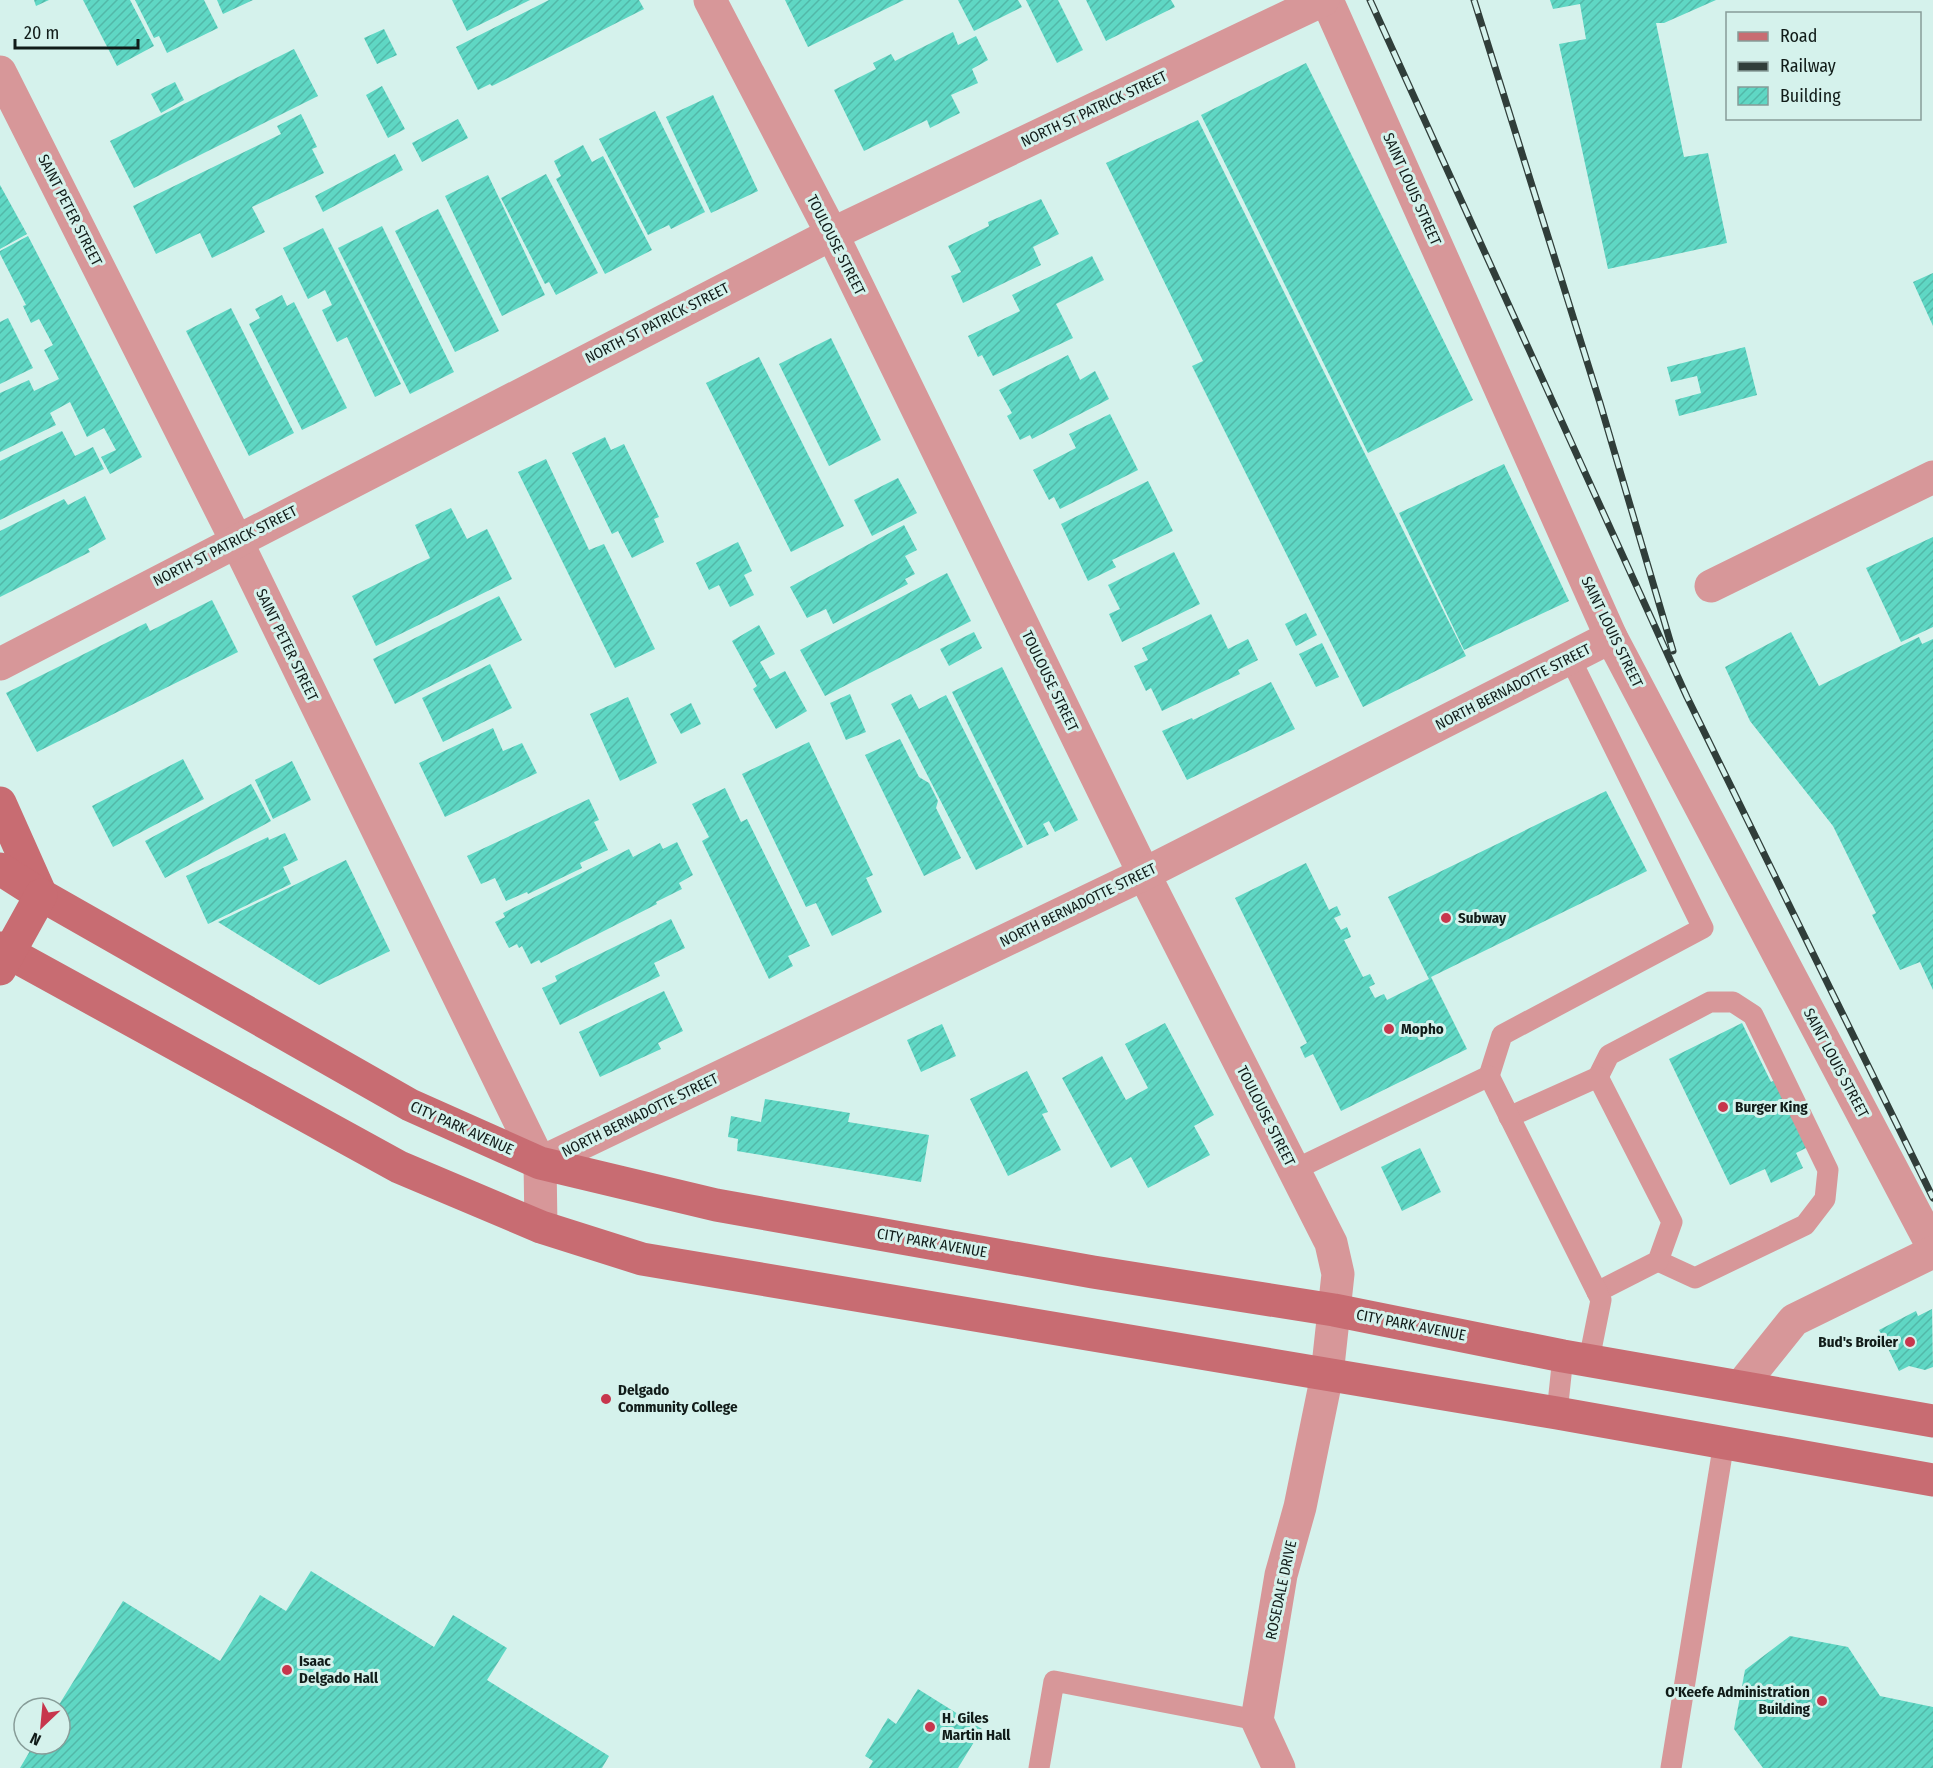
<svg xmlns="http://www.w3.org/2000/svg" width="1933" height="1768" font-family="'Fira Sans Condensed',sans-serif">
<defs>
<pattern id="building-hatch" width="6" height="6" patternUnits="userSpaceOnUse" patternTransform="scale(1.5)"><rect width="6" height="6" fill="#5fd7c4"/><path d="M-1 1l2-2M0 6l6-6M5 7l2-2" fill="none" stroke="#52b8a8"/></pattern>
</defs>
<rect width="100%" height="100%" fill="#d5f2ec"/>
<g fill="url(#building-hatch)">
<path d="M34,0H49L36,6Z"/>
<path d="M83,0H130L154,46L117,66Z"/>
<path d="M135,0H204L218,28L167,53L159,36L154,38Z"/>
<path d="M217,0H253L223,14Z"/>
<path d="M452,0H530L467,31Z"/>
<path d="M549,0H639L644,9L492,86L490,84L478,90L456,47Z"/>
<path d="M785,0H904L808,47Z"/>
<path d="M958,0H1018L1022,7L974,31Z"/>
<path d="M1026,0H1058L1083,50L1057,63Z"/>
<path d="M1086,0H1171L1175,7L1106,41Z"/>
<path d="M1550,0H1716L1664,23H1656L1684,157L1708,153L1727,243L1608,269L1559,44L1586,39L1580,4L1553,9Z"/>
<path d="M384,29L397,55L377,64L364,38Z"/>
<path d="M953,32L958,45L976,36L988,60L972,69L978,83L951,95L960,113L930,128L927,120L864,151L834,90L876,69L873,63L891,54L895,61Z"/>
<path d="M294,49L318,96L134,188L110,141Z"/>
<path d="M1306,63L1473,400L1368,453L1201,115Z"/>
<path d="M175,82L184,100L161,113L151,94Z"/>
<path d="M382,86L405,129L388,138L366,95Z"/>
<path d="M713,95L758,191L711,213L666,117Z"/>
<path d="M655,111L705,212L671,229L669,225L648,235L599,139Z"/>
<path d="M301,114L317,147L312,149L324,173L252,207L265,232L212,258L200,233L156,254L133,206L281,134L277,126Z"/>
<path d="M458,119L468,138L422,162L412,143Z"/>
<path d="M1198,120L1466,656L1363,707L1192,366L1203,361L1106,163Z"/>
<path d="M583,145L592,162L603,156L652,250L605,274L556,179L561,176L554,161Z"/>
<path d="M395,154L403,170L323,212L315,196Z"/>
<path d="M546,174L598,273L556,295L549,282L545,284L501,198Z"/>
<path d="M488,175L545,295L502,316L445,196Z"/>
<path d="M0,185L27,234L0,249Z"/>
<path d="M1041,199L1059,234L1033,247L1041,265L963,303L951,276L961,272L948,246L989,226L988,222Z"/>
<path d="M438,209L499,331L455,352L395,231Z"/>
<path d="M382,226L454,372L410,394L338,248Z"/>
<path d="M323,228L401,384L375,397L347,337L337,342L322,310L332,305L325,290L308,299L283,248Z"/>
<path d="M28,236L142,457L110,474L101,457L116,450L104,428L87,437L70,402L50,413L56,425L0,452V393L29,380L34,391L59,379L44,350L53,345L39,319L31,323L23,306L26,305L0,254V251Z"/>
<path d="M1092,256L1104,280L1056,304L1073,338L993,376L982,355L978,357L968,336L1020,311L1012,295Z"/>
<path d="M1933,273V326L1913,282Z"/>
<path d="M282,295L287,306L294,302L347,408L302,430L249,324L260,318L255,309Z"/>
<path d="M231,308L294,433L249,456L186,331Z"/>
<path d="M8,318L33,368L0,384V322Z"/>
<path d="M831,338L881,440L829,466L779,364Z"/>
<path d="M1745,347L1757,395L1679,416L1675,400L1701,393L1697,376L1671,382L1667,367Z"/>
<path d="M1068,355L1080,380L1095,371L1109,399L1032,439L1030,435L1020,440L1007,416L1012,413L999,390Z"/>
<path d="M759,357L844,526L791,552L706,383Z"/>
<path d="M1110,414L1138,470L1060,509L1054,497L1049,500L1033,470L1076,448L1069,434Z"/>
<path d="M62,431L75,456L93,447L104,469L0,520V461Z"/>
<path d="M605,437L611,450L624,444L659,517L654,519L664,542L632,558L618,531L612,534L572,453Z"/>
<path d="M546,459L589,550L604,544L655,649L615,668L518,472Z"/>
<path d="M1504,464L1569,601L1464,650L1399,513Z"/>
<path d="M898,478L917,513L872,536L854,500Z"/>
<path d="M1148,481L1173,531L1112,560L1116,567L1088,581L1061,524Z"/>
<path d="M85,496L106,539L88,549L90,552L0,597V531L64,499L68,505Z"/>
<path d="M451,508L467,539L487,529L512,579L376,646L352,596L430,558L415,525Z"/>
<path d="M904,525L917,550L905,556L915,574L905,579L908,584L833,624L826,609L807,618L790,587Z"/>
<path d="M1933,537V627L1901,642L1866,568Z"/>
<path d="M738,542L752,571L744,575L754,595L730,607L719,585L709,590L696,563Z"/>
<path d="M1174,552L1200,604L1122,642L1109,614L1120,609L1108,585Z"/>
<path d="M947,573L971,621L825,696L800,650Z"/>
<path d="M499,596L522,640L395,704L373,659Z"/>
<path d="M212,600L238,652L37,752L6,693L146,623L150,631Z"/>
<path d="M1306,613L1317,635L1296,646L1285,624Z"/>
<path d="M1211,614L1228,649L1248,639L1258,660L1238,670L1240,674L1162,711L1151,688L1146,691L1134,666L1148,660L1142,648Z"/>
<path d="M759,625L775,654L760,662L770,679L785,671L807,711L776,729L753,689L757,686L732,641Z"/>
<path d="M974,632L982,648L949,666L940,649Z"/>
<path d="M1791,632L1819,686L1919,637L1922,644L1933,639V990L1920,962L1900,970L1872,915L1876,913L1833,826L1750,721L1725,667Z"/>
<path d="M1322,643L1339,677L1316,687L1299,654Z"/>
<path d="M490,664L512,708L443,742L422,698Z"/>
<path d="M1002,667L1078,820L1055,832L1049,821L1043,824L1049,835L1027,845L952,692Z"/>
<path d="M1271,682L1295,729L1187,780L1162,731L1192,718L1193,720Z"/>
<path d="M850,694L866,732L846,740L830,703Z"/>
<path d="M911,694L919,709L946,695L1023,847L976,870L891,704Z"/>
<path d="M628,697L657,763L620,781L590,714Z"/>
<path d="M691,703L701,724L681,734L670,714Z"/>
<path d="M493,728L503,751L522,743L537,773L445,817L419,763Z"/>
<path d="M900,739L919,777L929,783L938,801L936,808L961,858L924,876L865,755Z"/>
<path d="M809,742L873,875L866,878L882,912L832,936L816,903L806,907L742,774Z"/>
<path d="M183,759L204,799L113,847L92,806Z"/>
<path d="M292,761L311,800L273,819L255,780Z"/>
<path d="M251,784L271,821L165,878L145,841Z"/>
<path d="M725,788L741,822L747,819L810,946L788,956L793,966L769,979L702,841L709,837L692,804Z"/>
<path d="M1606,791L1647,871L1431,977L1467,1049L1341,1111L1313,1054L1305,1058L1300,1047L1307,1043L1235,898L1306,863L1329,910L1337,906L1341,915L1334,918L1341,930L1347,927L1351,937L1344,940L1363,977L1370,974L1375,984L1369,987L1375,998L1384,994L1387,1000L1429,979L1388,897Z"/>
<path d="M589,799L599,820L594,822L608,850L580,863L582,868L528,894L527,892L506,901L495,878L481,884L467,856Z"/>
<path d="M285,833L298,860L283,867L291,884L208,924L186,876L268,837L269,840Z"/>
<path d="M677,842L693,875L679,883L682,889L656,902L657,904L541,963L539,960L531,964L522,946L519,948L517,944L509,948L495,922L505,917L503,913L629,849L633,857L660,843L663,849Z"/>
<path d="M346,860L390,951L319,985L218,922Z"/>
<path d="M671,919L685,948L654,963L660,976L560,1025L542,988L557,981L555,976Z"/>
<path d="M664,991L683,1031L658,1043L661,1049L600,1077L579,1032Z"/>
<path d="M1165,1023L1214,1115L1194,1126L1210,1155L1148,1188L1131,1157L1111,1168L1062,1078L1102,1056L1126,1100L1148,1088L1125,1044Z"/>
<path d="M1742,1023L1771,1082L1775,1080L1808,1147L1796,1153L1803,1168L1771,1183L1765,1169L1730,1185L1669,1059Z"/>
<path d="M942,1024L956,1056L921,1072L907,1040Z"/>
<path d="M1027,1071L1048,1112L1042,1114L1061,1150L1008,1176L970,1099Z"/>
<path d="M765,1099L850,1113L848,1122L929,1135L921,1182L737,1151L738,1139L728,1137L731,1116L761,1122Z"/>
<path d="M1420,1148L1441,1192L1402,1211L1381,1167Z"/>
<path d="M1932,1309L1933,1367L1925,1370L1909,1366L1899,1371L1879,1330L1916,1311L1918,1316Z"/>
<path d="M311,1571L434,1647L453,1615L507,1648L487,1680L609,1756L602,1768H20L34,1744H60V1708H57L123,1601L220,1661L260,1595L286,1611Z"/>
<path d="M1790,1636L1848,1647L1880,1696L1933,1707V1768H1763L1734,1729L1745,1670Z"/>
<path d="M918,1689L982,1729L958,1768H869L873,1761L865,1756L888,1718L896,1724Z"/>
</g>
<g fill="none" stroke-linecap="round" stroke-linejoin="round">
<g stroke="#d79799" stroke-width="21">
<path d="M1489,1076L1502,1035L1703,928L1570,658"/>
<path d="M1598,1077L1609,1055L1710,1002H1733L1753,1015L1828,1170L1825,1199L1805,1225L1695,1278L1658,1261"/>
<path d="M1509,1117L1598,1077L1672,1222L1658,1261L1597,1292"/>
<path d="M1294,1170L1489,1076L1601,1300L1589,1360"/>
<path d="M1557,1413L1563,1356"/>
<path d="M1039,1768L1054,1681L1257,1720"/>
<path d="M1671,1768L1724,1442"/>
</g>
<g stroke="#d79799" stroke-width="33">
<path d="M710,0L832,234L1144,874L1331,1243L1338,1274L1327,1375L1300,1507L1281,1575L1257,1720L1279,1768"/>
<path d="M1327,0L1611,637L1933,1247"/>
<path d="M0,72L236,540L540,1163L541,1227"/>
<path d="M1711,586L1933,477"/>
<path d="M0,664L832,234L1323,0"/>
<path d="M540,1163L1144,874L1611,637"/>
<path d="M1741,1386L1794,1320L1933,1252"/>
</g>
<g stroke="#c86c72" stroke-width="33">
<path d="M0,803L41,895"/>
<path d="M0,869L41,895L410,1105L540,1163L716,1205L1093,1272L1334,1310L1563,1356L1933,1421"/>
<path d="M0,948L399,1167L541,1227L642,1259L1557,1413L1933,1480"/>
<path d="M0,969L41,895"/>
</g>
<g stroke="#303e3a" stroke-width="7">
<g id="rail">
<path d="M1370,0L1687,697L1933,1198"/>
<path d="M1474,0L1600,403L1673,651"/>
</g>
</g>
<use href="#rail" stroke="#d5f2ec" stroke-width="4.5" stroke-dasharray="14" stroke-linecap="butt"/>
</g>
<g fill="#c7364d" stroke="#d5f2ec" stroke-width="2">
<circle cx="1446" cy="918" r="6"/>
<circle cx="1389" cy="1029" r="6"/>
<circle cx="1723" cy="1107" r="6"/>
<circle cx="1910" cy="1342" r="6"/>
<circle cx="606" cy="1399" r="6"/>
<circle cx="287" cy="1670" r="6"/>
<circle cx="1822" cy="1701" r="6"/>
<circle cx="930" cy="1727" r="6"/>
</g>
<g text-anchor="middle" stroke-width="6" stroke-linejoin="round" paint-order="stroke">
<g font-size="15" fill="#111c19" stroke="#d5f2ec">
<text transform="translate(1094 109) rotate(-25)" y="5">NORTH ST PATRICK STREET</text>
<text transform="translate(1412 189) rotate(66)" y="5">SAINT LOUIS STREET</text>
<text transform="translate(70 210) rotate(63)" y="5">SAINT PETER STREET</text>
<text transform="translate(836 245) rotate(63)" y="5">TOULOUSE STREET</text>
<text transform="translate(657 323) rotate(-27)" y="5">NORTH ST PATRICK STREET</text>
<text transform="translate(225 546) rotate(-27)" y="5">NORTH ST PATRICK STREET</text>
<text transform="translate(1612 632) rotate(64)" y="5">SAINT LOUIS STREET</text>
<text transform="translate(287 645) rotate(64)" y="5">SAINT PETER STREET</text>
<text transform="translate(1050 681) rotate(64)" y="5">TOULOUSE STREET</text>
<text transform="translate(1513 687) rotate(-27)" y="5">NORTH BERNADOTTE STREET</text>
<text transform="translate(1078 905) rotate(-26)" y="5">NORTH BERNADOTTE STREET</text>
<text transform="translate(1836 1063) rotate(62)" y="5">SAINT LOUIS STREET</text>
<text transform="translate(640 1115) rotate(-26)" y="5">NORTH BERNADOTTE STREET</text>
<text transform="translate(1266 1116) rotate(63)" y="5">TOULOUSE STREET</text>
<text transform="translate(462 1128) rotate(24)" y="5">CITY PARK AVENUE</text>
<text transform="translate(932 1243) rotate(10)" y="5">CITY PARK AVENUE</text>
<text transform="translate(1411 1325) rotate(11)" y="5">CITY PARK AVENUE</text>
<text transform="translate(1281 1590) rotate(-78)" y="5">ROSEDALE DRIVE</text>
</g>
<g font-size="15" font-weight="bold" fill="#111c19" stroke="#d5f2ec" text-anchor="start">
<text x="1458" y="923">Subway</text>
<text x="1401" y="1034">Mopho</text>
<text x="1735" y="1112">Burger King</text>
<text x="1898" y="1347" text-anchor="end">Bud's Broiler</text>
<text x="618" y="1395">Delgado<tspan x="618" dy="17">Community College</tspan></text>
<text x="299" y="1666">Isaac<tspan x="299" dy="17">Delgado Hall</tspan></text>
<text x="1810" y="1697" text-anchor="end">O'Keefe Administration<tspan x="1810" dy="17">Building</tspan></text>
<text x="942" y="1723">H. Giles<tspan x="942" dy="17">Martin Hall</tspan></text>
</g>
</g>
<rect x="1726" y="12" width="195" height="108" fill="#d5f2ec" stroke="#879c98" stroke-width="1.5"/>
<rect x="1738" y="32" width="30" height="9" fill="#c86c72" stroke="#879c98" stroke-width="1.5"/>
<text x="1780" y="42" font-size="18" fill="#111c19">Road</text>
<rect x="1738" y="62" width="30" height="9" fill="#303e3a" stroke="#879c98" stroke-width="1.5"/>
<text x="1780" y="72" font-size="18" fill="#111c19">Railway</text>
<rect x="1738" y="87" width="30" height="18" fill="url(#building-hatch)" stroke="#879c98" stroke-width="1.5"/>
<text x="1780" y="102" font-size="18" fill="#111c19">Building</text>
<g transform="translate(42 1726) rotate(206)"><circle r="28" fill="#d5f2ec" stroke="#879c98" stroke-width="1.5"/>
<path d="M0-4.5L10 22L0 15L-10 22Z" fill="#c7364d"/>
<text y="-9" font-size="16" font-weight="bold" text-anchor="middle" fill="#111c19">N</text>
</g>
<path d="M15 39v9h123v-9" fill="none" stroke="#111c19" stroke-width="3"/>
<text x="24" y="39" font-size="18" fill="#111c19" stroke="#d5f2ec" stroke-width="4.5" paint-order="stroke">20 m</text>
</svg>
